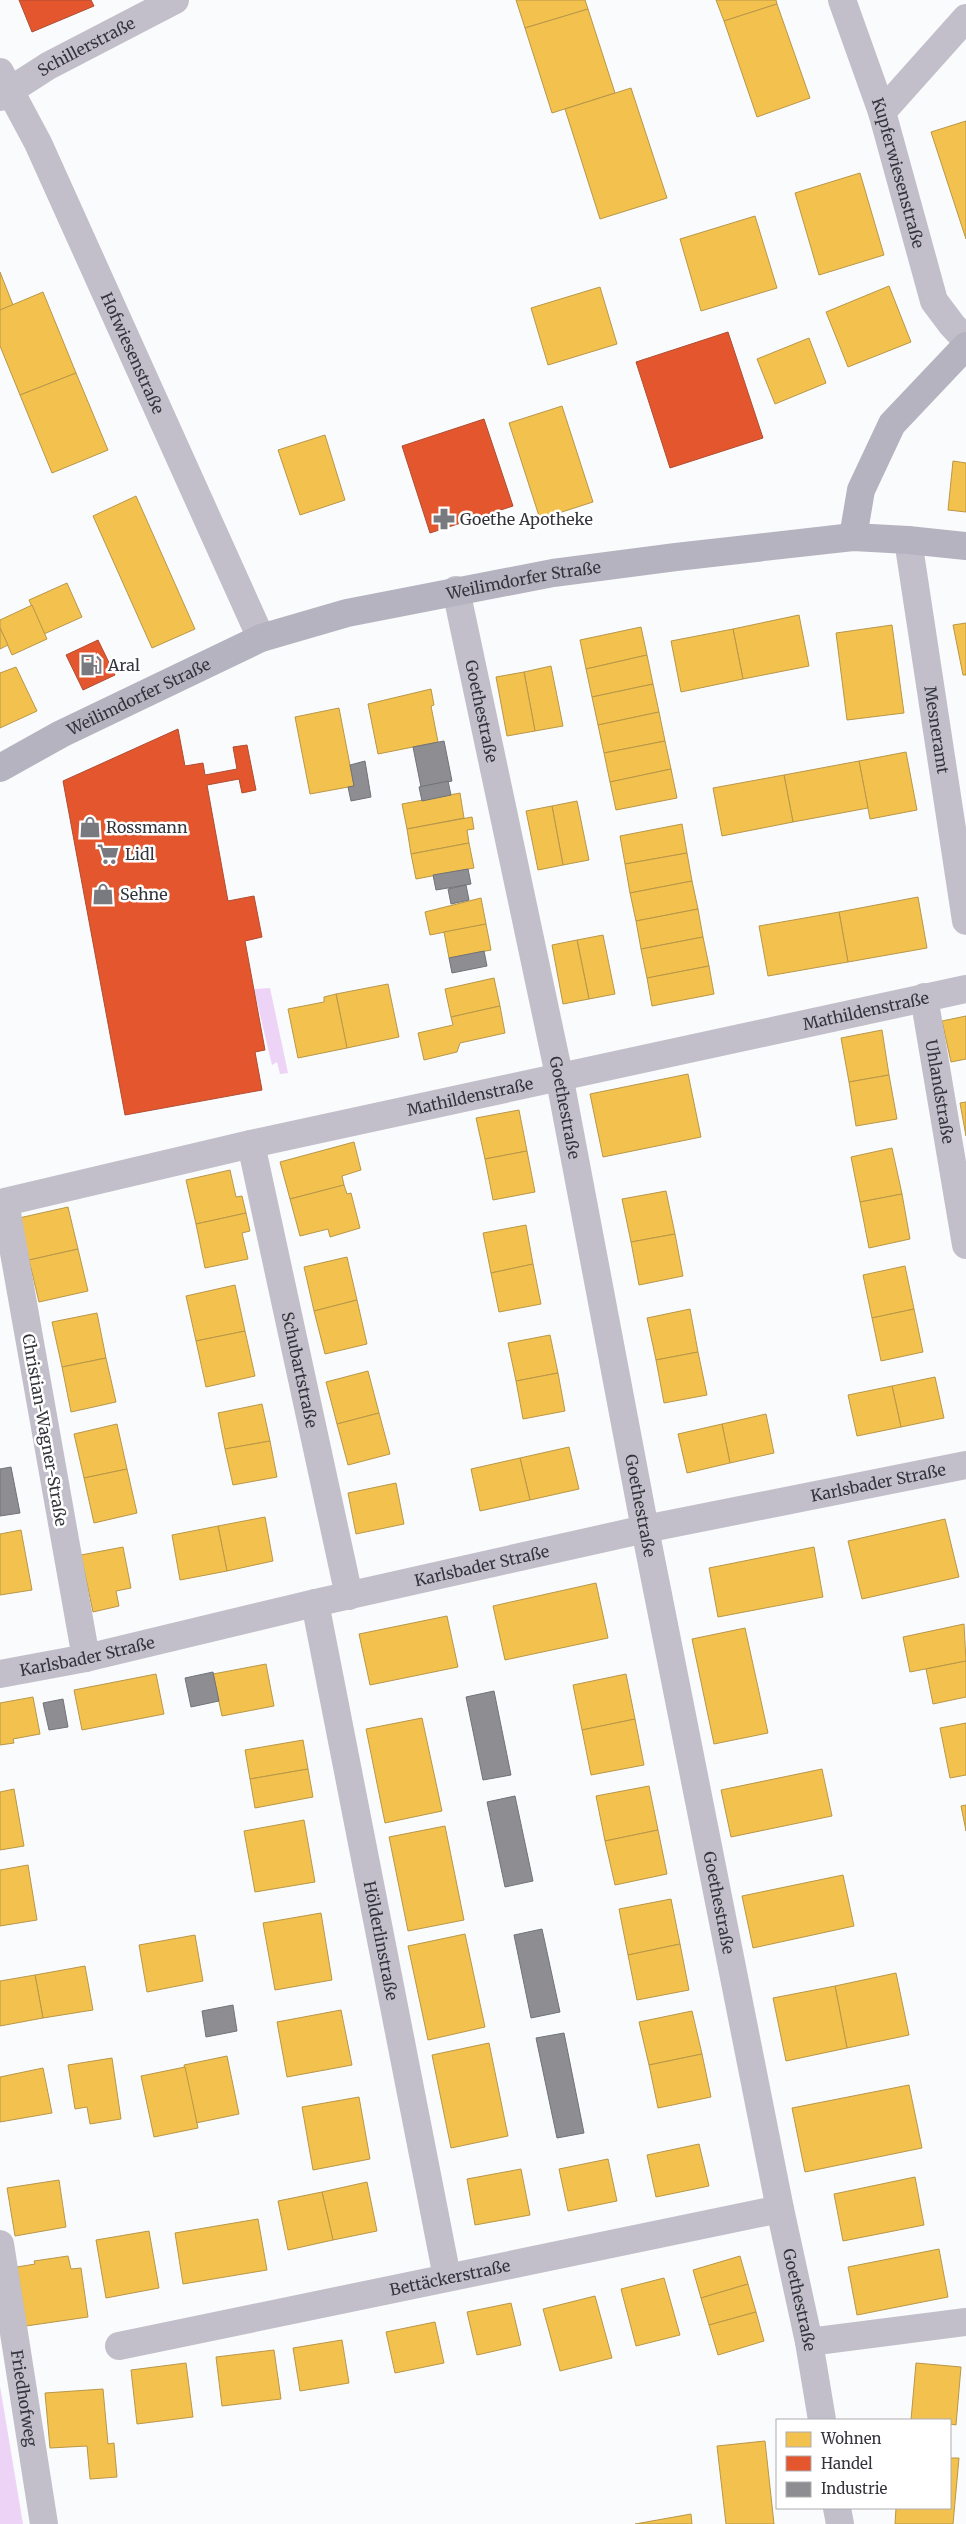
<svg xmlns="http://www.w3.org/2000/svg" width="966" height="2524" font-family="Merriweather,serif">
<rect width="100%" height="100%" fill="#fafbfc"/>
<g fill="#edd3f6">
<path d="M270,988L288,1073L280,1074L277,1062L272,1065L254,989Z"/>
<path d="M0,2386L23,2524H0Z"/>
</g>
<g fill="#f2c14e" stroke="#b99749">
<path d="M516,0H585L588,9L525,28Z"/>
<path d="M716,0H776L777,4L724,21Z"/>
<path d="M777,4L810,98L757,117L724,21Z"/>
<path d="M588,9L615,93L552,113L525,28Z"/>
<path d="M631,88L667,198L600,219L565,109Z"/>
<path d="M966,121V239L931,132Z"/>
<path d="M860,173L884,255L819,275L795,193Z"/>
<path d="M755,216L777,288L701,311L680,239Z"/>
<path d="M0,272L13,305L0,310Z"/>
<path d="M889,286L911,342L848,367L826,312Z"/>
<path d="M600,287L617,344L548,365L531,308Z"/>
<path d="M43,292L76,373L20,395L0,346V310Z"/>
<path d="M809,338L826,383L775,404L757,359Z"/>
<path d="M76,373L108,450L52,473L20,395Z"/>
<path d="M562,406L593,502L540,519L509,423Z"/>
<path d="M325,435L345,500L300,515L278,450Z"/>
<path d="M953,461L966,463V512L948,510Z"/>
<path d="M136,496L195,629L152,648L93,516Z"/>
<path d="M67,583L82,617L44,634L29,600Z"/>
<path d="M32,605L47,639L12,655L0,628V620Z"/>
<path d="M799,615L809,666L743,679L733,629Z"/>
<path d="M966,623V675H963L953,625Z"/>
<path d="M892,625L904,713L847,720L836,633Z"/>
<path d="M641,627L647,655L586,669L580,640Z"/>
<path d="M0,628L8,645L0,649Z"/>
<path d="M733,629L743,679L681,692L671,641Z"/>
<path d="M647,655L653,684L592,697L586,669Z"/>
<path d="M551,666L563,726L535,731L524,672Z"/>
<path d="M16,667L37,711L0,728V673Z"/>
<path d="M524,672L535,731L507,736L496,677Z"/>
<path d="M653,684L659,712L598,725L592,697Z"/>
<path d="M431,689L434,705L431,706L438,742L378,754L368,704Z"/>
<path d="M339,708L354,786L310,794L295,717Z"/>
<path d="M659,712L665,741L604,753L598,725Z"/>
<path d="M665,741L671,769L610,782L604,753Z"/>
<path d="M906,752L917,810L870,819L859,761Z"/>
<path d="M859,761L868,808L793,822L784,775Z"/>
<path d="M671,769L677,798L616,810L610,782Z"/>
<path d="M784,775L793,822L722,836L713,788Z"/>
<path d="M460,793L464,818L407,829L402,804Z"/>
<path d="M577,801L589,860L563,865L552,806Z"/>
<path d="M552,806L563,865L538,870L526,811Z"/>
<path d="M472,817L474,829L467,830L469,843L411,854L407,829Z"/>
<path d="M682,824L687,853L625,864L620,836Z"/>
<path d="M469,843L474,868L416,879L411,854Z"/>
<path d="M687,853L692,881L630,893L625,864Z"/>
<path d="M692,881L698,909L636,921L630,893Z"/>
<path d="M918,897L927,948L848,962L839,912Z"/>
<path d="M481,898L486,924L430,935L425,912Z"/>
<path d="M698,909L703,937L641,949L636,921Z"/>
<path d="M839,912L848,962L768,976L759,926Z"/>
<path d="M486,924L491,950L449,958L444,932Z"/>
<path d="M603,935L615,994L589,999L577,940Z"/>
<path d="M703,937L709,966L647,978L641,949Z"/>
<path d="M577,940L589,999L563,1004L552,945Z"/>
<path d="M709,966L714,994L652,1006L647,978Z"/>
<path d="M494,978L500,1006L451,1017L445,989Z"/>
<path d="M388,984L399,1037L347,1048L336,994Z"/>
<path d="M336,994L347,1048L298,1058L288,1009L324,1002V997Z"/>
<path d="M500,1006L505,1033L460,1043L457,1052L424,1060L418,1033L453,1025L451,1017Z"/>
<path d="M966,1016V1059L951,1062L942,1021Z"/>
<path d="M882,1030L889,1075L849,1082L841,1038Z"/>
<path d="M688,1074L701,1137L603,1157L590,1094Z"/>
<path d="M889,1075L897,1119L856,1126L849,1082Z"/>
<path d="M966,1102V1136L960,1103Z"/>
<path d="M519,1110L527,1151L485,1159L476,1118Z"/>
<path d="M354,1142L361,1170L342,1176L344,1185L290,1199L280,1162Z"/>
<path d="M892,1148L902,1194L860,1202L851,1157Z"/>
<path d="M527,1151L535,1192L493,1200L485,1159Z"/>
<path d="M230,1170L236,1197L242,1196L246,1213L196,1224L186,1180Z"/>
<path d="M344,1185L347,1194L351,1193L360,1228L330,1237L328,1229L300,1236L290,1199Z"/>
<path d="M666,1191L675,1234L631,1242L622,1199Z"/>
<path d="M902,1194L910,1239L869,1248L860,1202Z"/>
<path d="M68,1207L78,1249L29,1260L19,1218Z"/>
<path d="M246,1213L250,1231L242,1233L248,1259L205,1268L196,1224Z"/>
<path d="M526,1225L533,1264L491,1273L483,1233Z"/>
<path d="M675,1234L683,1276L639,1285L631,1242Z"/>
<path d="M78,1249L88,1291L39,1302L29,1260Z"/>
<path d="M347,1257L357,1300L314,1311L304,1267Z"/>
<path d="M533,1264L541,1304L499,1312L491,1273Z"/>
<path d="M905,1266L914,1309L872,1318L863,1275Z"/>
<path d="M235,1285L245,1331L196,1341L186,1296Z"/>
<path d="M357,1300L367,1344L325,1354L314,1311Z"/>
<path d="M690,1309L698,1352L656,1360L647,1318Z"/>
<path d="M914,1309L923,1352L881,1361L872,1318Z"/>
<path d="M97,1313L106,1358L62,1367L52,1322Z"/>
<path d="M245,1331L255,1376L206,1387L196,1341Z"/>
<path d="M550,1335L558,1373L516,1381L508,1343Z"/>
<path d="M698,1352L707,1395L664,1403L656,1360Z"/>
<path d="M106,1358L116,1402L71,1412L62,1367Z"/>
<path d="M368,1371L379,1413L337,1424L326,1382Z"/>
<path d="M558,1373L565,1411L523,1419L516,1381Z"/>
<path d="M935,1377L944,1418L901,1427L892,1386Z"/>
<path d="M892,1386L901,1427L857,1436L848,1395Z"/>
<path d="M262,1404L270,1441L225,1449L218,1413Z"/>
<path d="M379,1413L390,1454L348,1465L337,1424Z"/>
<path d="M766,1414L774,1453L730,1463L722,1424Z"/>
<path d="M117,1424L127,1469L84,1478L74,1434Z"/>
<path d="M722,1424L730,1463L687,1473L678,1434Z"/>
<path d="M270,1441L277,1477L233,1485L225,1449Z"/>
<path d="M569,1447L579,1489L530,1500L520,1458Z"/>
<path d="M520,1458L530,1500L480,1511L471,1469Z"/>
<path d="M127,1469L137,1513L94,1523L84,1478Z"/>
<path d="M396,1483L404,1524L356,1534L348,1493Z"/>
<path d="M265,1517L273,1561L227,1571L218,1526Z"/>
<path d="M945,1519L959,1577L862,1599L848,1541Z"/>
<path d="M218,1526L227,1571L180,1580L172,1535Z"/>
<path d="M21,1530L32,1590L0,1595V1534Z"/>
<path d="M123,1547L131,1588L116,1591L119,1606L93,1612L81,1555Z"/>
<path d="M814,1547L823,1597L718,1617L709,1568Z"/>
<path d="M596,1583L608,1638L505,1660L493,1606Z"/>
<path d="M447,1616L458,1667L370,1685L359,1634Z"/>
<path d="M964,1624L966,1661L910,1672L903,1637Z"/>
<path d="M745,1628L768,1733L714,1744L692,1639Z"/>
<path d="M966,1661V1697L933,1704L926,1669Z"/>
<path d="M266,1664L274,1706L222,1716L213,1674Z"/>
<path d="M156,1674L164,1714L82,1730L74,1690Z"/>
<path d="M626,1674L635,1719L582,1730L573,1685Z"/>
<path d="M33,1697L40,1734L13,1739L14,1743L0,1745V1703Z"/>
<path d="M422,1718L442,1811L385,1823L366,1729Z"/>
<path d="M635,1719L644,1765L591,1775L582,1730Z"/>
<path d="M966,1723V1775L950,1778L940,1728Z"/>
<path d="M303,1740L308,1769L250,1779L245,1750Z"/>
<path d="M308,1769L313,1797L255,1808L250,1779Z"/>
<path d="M822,1769L832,1816L731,1837L721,1790Z"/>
<path d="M649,1786L658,1830L605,1841L596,1796Z"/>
<path d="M14,1789L24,1846L0,1850V1792Z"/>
<path d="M966,1805V1831L961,1806Z"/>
<path d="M304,1820L315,1882L255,1892L244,1831Z"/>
<path d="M445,1826L464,1920L408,1931L389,1837Z"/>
<path d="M658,1830L667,1874L615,1885L605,1841Z"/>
<path d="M28,1865L37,1920L0,1926V1870Z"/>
<path d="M843,1875L854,1926L753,1948L742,1896Z"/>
<path d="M671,1899L680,1944L628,1955L619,1909Z"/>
<path d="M321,1913L332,1980L275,1990L263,1923Z"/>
<path d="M465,1934L485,2027L428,2040L408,1946Z"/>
<path d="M195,1935L203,1981L147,1992L139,1945Z"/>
<path d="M680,1944L689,1990L637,2000L628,1955Z"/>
<path d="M85,1966L93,2010L43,2018L35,1975Z"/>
<path d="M896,1973L909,2035L847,2048L835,1986Z"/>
<path d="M35,1975L43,2018L0,2026V1981Z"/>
<path d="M835,1986L847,2048L786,2061L773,1998Z"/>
<path d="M341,2010L352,2065L287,2077L277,2022Z"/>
<path d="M692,2011L702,2054L649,2065L639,2022Z"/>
<path d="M489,2043L508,2136L451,2148L432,2055Z"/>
<path d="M702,2054L711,2097L658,2108L649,2065Z"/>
<path d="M227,2056L239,2114L196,2123L184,2065Z"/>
<path d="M112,2058L121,2119L90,2124L87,2107L75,2109L68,2065Z"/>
<path d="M185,2067L198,2128L154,2137L141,2076Z"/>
<path d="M43,2068L52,2113L0,2122V2077Z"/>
<path d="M909,2085L922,2148L805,2172L792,2108Z"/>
<path d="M359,2097L370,2159L313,2170L302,2107Z"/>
<path d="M699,2144L709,2186L656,2197L647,2155Z"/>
<path d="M608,2159L617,2201L568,2211L559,2169Z"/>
<path d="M521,2169L530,2215L475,2225L467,2179Z"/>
<path d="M915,2177L924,2225L843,2241L834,2194Z"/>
<path d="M59,2180L66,2227L15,2236L7,2188Z"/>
<path d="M367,2182L377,2231L333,2240L322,2192Z"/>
<path d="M322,2192L333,2240L288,2250L278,2201Z"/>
<path d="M258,2219L267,2270L183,2284L175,2233Z"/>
<path d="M149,2231L159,2288L106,2298L96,2240Z"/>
<path d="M939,2249L948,2297L857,2315L848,2267Z"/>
<path d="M68,2256L71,2269L81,2268L88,2317L26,2326L17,2267L35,2264L34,2261Z"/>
<path d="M740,2256L748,2284L701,2298L693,2270Z"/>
<path d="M664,2278L680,2335L636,2346L621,2289Z"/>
<path d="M748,2284L756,2312L709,2325L701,2298Z"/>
<path d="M595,2296L612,2358L560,2371L543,2309Z"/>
<path d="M511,2303L521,2345L477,2355L467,2312Z"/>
<path d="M756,2312L764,2341L718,2355L709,2325Z"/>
<path d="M435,2322L444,2363L395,2373L386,2332Z"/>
<path d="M342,2340L349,2383L300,2391L293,2348Z"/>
<path d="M274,2350L281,2399L222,2406L216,2357Z"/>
<path d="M186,2363L193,2417L137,2424L131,2370Z"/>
<path d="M916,2363L961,2367L956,2425L950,2424V2420H911Z"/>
<path d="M103,2389L108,2444L114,2443L117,2477L90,2479L87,2446L50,2448L45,2393Z"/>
<path d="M765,2441L774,2524H726L717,2446Z"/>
<path d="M950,2458H959L953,2524H895L896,2508H950Z"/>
<path d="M691,2514L692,2524H635Z"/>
</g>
<g fill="#e4572e" stroke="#af4d32">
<path d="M19,0H91L94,6L32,32Z"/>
<path d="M728,332L763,438L670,468L636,362Z"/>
<path d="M484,419L513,506L430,533L402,446Z"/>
<path d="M98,640L115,675L83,690L66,655Z"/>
<path d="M178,729L185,766L203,763L205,775L237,769L233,747L247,745L256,790L242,793L239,779L207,785L228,901L254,896L262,937L245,941L265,1050L255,1052L262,1090L125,1115L63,781Z"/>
</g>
<g fill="#8d8d92" stroke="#727378">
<path d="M444,741L452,781L421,787L413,747Z"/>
<path d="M365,761L371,797L351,801L348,787L354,786L350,765Z"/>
<path d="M448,781L451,795L422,801L419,787Z"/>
<path d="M468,869L471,884L436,890L433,875Z"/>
<path d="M466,885L469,900L451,904L448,889Z"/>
<path d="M484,951L487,966L452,973L449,958Z"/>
<path d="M11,1467L20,1513L0,1516V1469Z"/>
<path d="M213,1672L219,1701L191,1707L185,1678Z"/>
<path d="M494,1691L511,1775L483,1780L466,1697Z"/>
<path d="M63,1699L68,1727L49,1730L43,1703Z"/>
<path d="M515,1796L533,1881L505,1887L487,1802Z"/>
<path d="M542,1929L560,2012L531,2018L514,1935Z"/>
<path d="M233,2005L237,2031L206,2037L202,2011Z"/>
<path d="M564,2033L584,2133L557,2138L536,2038Z"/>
</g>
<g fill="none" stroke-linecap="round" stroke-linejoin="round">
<g stroke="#c2bfca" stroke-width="28">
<path id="s1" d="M842,0L882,112L934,301L952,325L966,340"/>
<path id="s2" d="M0,72L38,143L261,638"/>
<path id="s3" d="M0,97L48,66L175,0"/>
<path d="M882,112L966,18"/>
<path id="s4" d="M908,540L966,921"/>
<path id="s5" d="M456,590L559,1075L645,1529L780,2209L809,2342L822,2420"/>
<path id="s6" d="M924,997L966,1245"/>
<path id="s7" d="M251,1144L349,1596"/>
<path id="s8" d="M315,1603L447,2277"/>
<path id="s9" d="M86,1658L5,1202L251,1144L966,989"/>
<path id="s10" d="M0,1674L86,1658L315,1603L645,1529L966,1465"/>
<path id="s11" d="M0,2244L44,2524"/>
<path d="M809,2342L966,2322"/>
<path id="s12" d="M119,2346L780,2209"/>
<path d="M837,2508L840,2524"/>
</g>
<g stroke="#b6b3c0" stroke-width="28">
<path d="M853,537L861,490L892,424L966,346"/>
<path id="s13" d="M0,768L61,734L261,638L347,613L553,573L676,557L853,537L908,540L966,546"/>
</g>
</g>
<defs>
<g id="pharmacy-bare" transform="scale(1.725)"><path d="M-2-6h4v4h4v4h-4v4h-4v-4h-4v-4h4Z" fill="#797a7f" stroke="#fff" stroke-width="2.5" paint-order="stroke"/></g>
<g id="fuel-bare" transform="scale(1.725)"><path d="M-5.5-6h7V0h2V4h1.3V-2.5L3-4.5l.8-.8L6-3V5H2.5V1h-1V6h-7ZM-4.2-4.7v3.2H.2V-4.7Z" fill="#797a7f" stroke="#fff" stroke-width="2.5" paint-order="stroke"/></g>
<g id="shop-bare" transform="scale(1.725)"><path d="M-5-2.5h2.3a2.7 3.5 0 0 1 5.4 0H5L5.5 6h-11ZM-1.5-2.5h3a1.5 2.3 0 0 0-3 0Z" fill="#797a7f" stroke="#fff" stroke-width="2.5" paint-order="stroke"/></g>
<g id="supermarket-bare" transform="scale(1.725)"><path d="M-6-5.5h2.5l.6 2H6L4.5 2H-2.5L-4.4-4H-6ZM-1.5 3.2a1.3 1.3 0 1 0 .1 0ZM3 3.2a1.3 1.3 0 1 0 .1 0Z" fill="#797a7f" stroke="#fff" stroke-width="2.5" paint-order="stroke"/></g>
</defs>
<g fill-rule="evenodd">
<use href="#pharmacy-bare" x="444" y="519"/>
<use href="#fuel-bare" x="91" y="665"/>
<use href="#shop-bare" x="90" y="827"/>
<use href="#supermarket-bare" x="108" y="854"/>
<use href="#shop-bare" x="103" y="894"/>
</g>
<g text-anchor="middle" stroke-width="5" stroke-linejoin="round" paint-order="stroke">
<g font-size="16" fill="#34353c" stroke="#fff">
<text dy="6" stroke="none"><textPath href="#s3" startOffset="100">Schillerstraße</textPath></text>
<text dy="6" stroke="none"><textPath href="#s1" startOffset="182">Kupferwiesenstraße</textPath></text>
<text dy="6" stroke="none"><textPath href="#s2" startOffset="311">Hofwiesenstraße</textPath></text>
<text dy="6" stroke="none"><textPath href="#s13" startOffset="561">Weilimdorfer Straße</textPath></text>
<text dy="6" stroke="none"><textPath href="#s13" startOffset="156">Weilimdorfer Straße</textPath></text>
<text dy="6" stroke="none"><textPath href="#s5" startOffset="124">Goethestraße</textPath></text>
<text dy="6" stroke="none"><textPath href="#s4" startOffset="192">Mesneramt</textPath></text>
<text dy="6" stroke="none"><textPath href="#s9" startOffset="1345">Mathildenstraße</textPath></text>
<text dy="6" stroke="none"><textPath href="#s6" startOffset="96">Uhlandstraße</textPath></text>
<text dy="6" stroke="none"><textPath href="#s9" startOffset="940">Mathildenstraße</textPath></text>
<text dy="6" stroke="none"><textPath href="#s5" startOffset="529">Goethestraße</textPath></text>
<text dy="6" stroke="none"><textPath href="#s7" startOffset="231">Schubartstraße</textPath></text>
<text transform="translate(45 1430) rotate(80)" y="6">Christian-Wagner-Straße</text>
<text dy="6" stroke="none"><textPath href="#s10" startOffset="899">Karlsbader Straße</textPath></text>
<text dy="6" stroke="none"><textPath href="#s5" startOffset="934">Goethestraße</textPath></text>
<text dy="6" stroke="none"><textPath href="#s10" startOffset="494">Karlsbader Straße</textPath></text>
<text dy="6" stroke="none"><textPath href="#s10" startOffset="89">Karlsbader Straße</textPath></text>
<text dy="6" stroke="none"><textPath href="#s5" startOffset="1339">Goethestraße</textPath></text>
<text dy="6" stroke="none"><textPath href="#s8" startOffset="344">Hölderlinstraße</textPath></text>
<text dy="6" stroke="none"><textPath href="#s12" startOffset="338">Bettäckerstraße</textPath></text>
<text dy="6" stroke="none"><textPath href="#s5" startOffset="1744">Goethestraße</textPath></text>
<text dy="6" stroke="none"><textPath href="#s11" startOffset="156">Friedhofweg</textPath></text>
</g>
<g font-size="16" fill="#34353c" stroke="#fff" text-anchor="start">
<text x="460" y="525">Goethe Apotheke</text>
<text x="108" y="671">Aral</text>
<text x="106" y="833">Rossmann</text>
<text x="125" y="860">Lidl</text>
<text x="120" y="900">Sehne</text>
</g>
</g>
<rect x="776" y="2419" width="175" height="90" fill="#ffffff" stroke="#aeaeb1"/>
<rect x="786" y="2432" width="25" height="15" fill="#f2c14e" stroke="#aeaeb1"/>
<text x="821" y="2444" font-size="15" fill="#34353c">Wohnen</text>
<rect x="786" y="2456" width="25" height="15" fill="#e4572e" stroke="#aeaeb1"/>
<text x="821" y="2469" font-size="15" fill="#34353c">Handel</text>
<rect x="786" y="2482" width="25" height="15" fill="#8d8d92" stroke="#aeaeb1"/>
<text x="821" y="2494" font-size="15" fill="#34353c">Industrie</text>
</svg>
